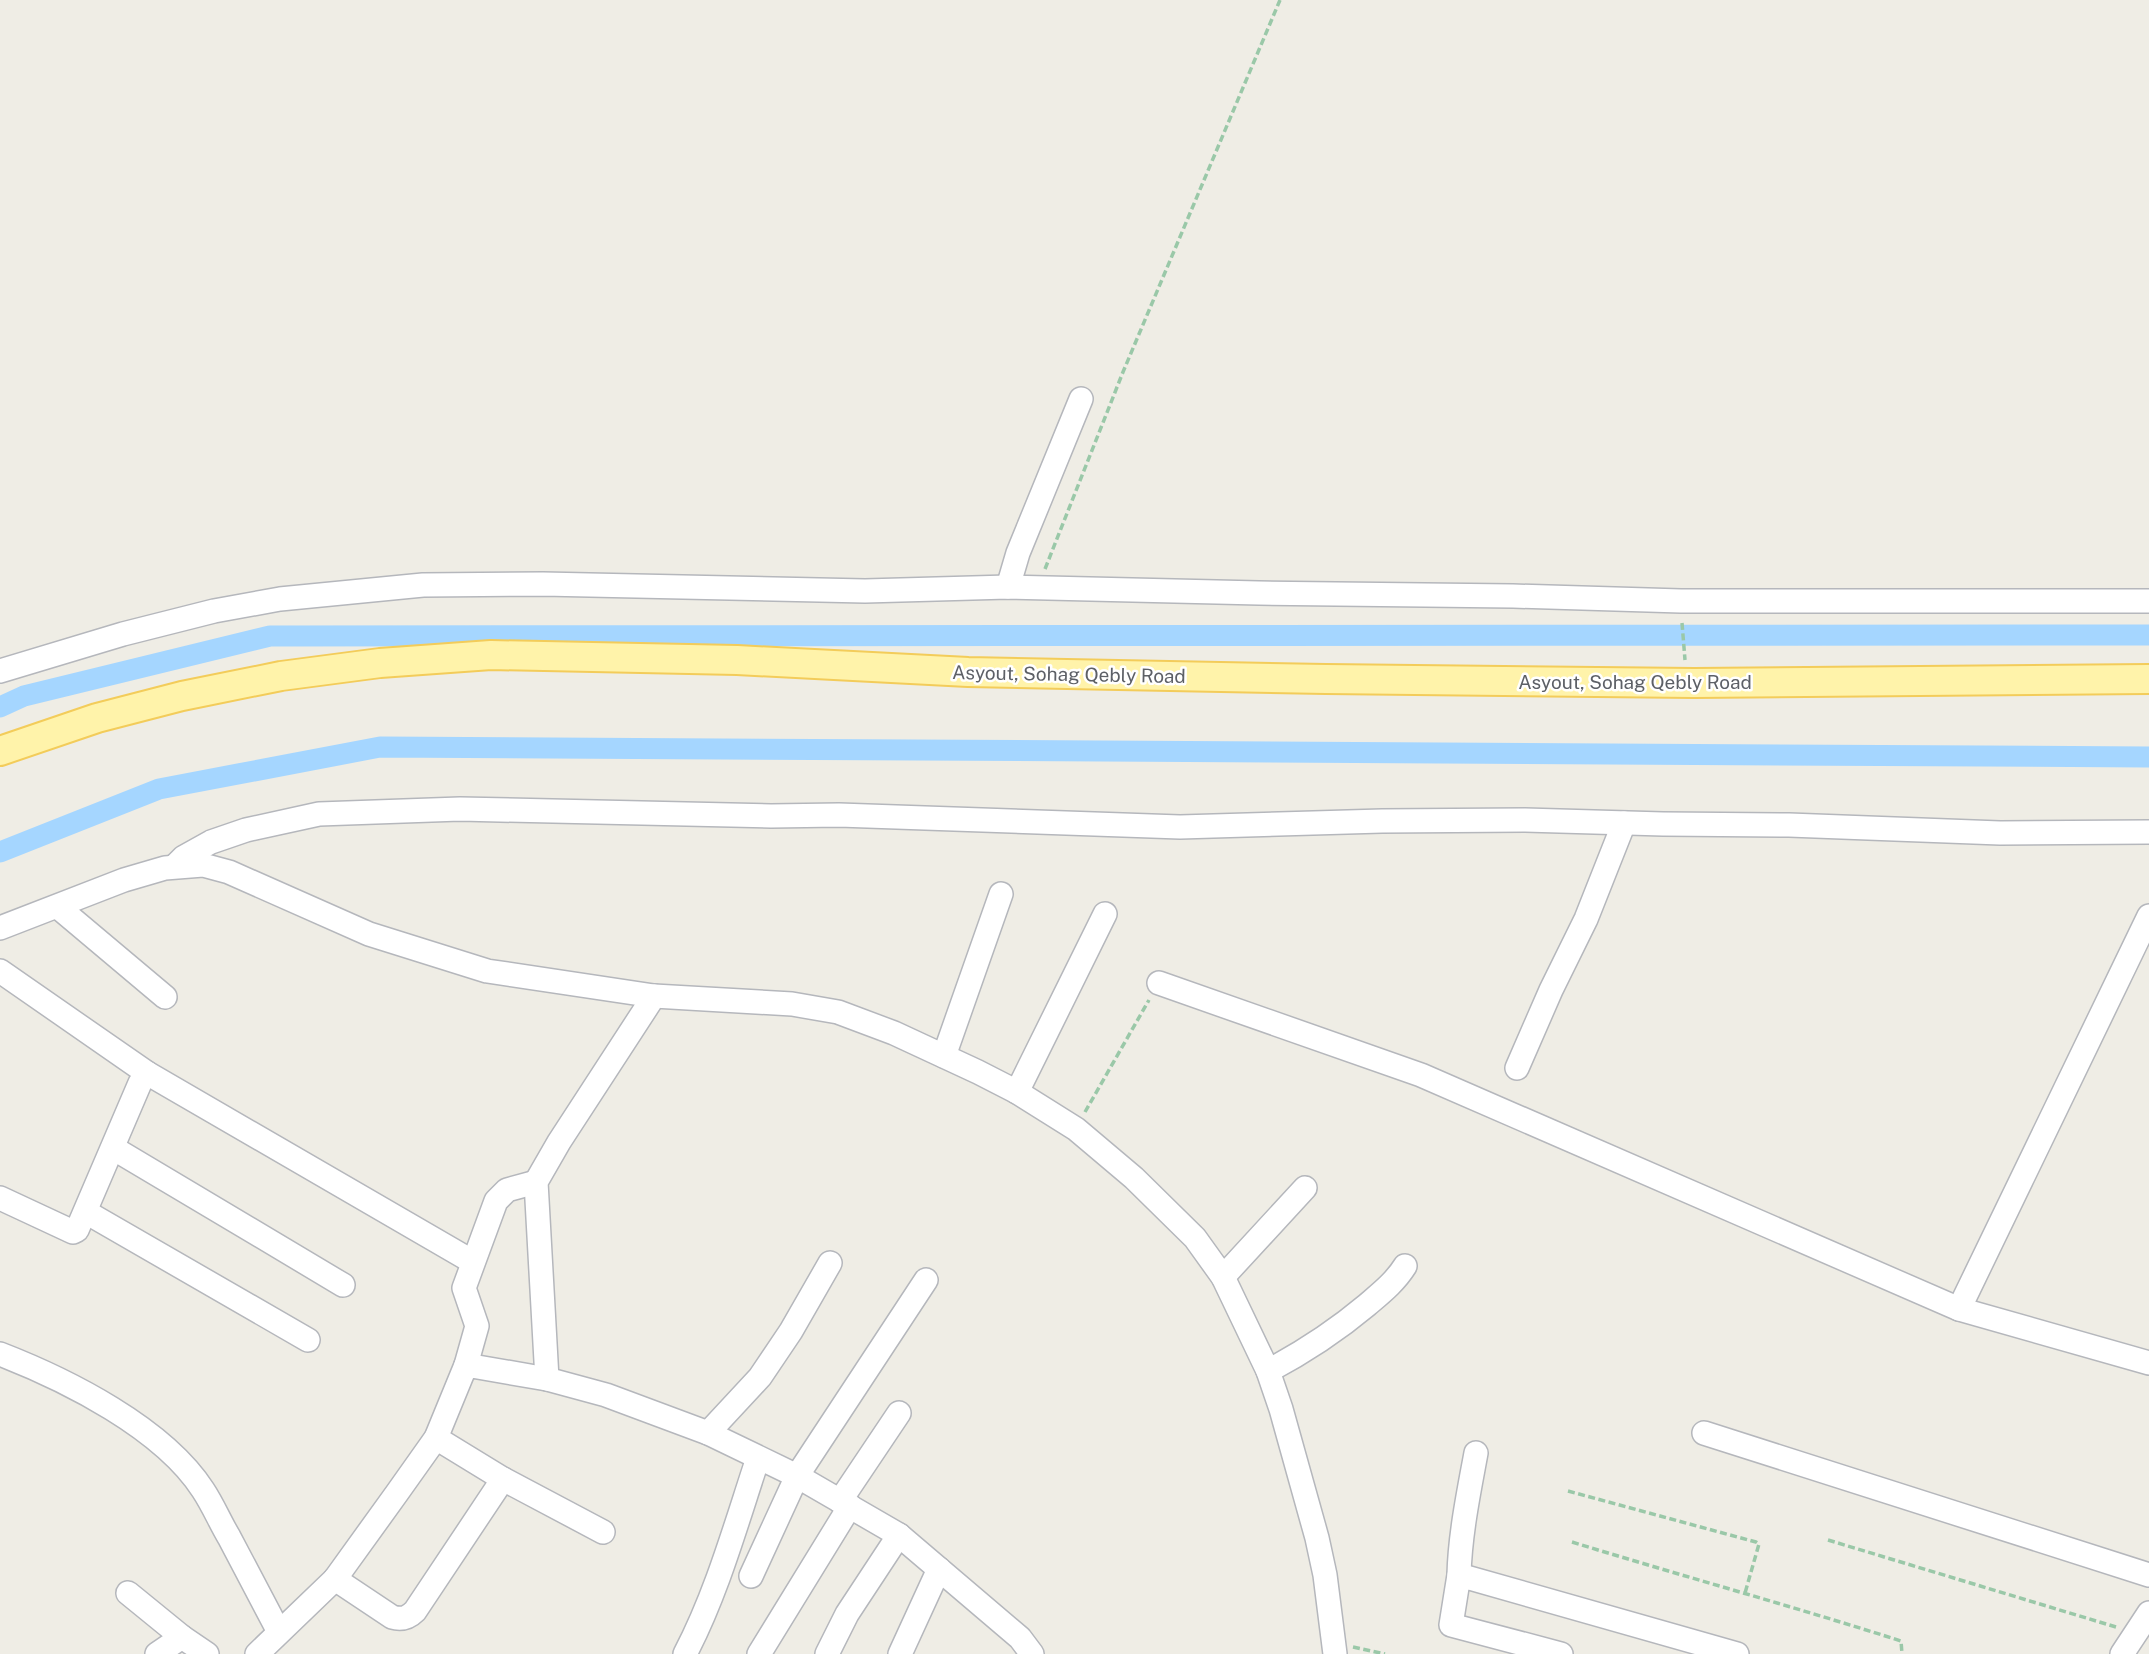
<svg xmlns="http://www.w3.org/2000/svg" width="2149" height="1654" font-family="'Public Sans',sans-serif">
<rect width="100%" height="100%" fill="#efede5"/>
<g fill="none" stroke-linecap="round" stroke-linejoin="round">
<g stroke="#a5d6ff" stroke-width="21">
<path d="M0,707L24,696L270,636L2149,635"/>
<path d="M0,852L159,789L380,747L2149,757"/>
</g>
<g stroke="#b5b7bc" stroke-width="26">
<g id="minor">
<path d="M1008,587L1018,553L1081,399"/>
<path d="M0,671L123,634L214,611L280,599L423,585L543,584L865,591L1008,587L1259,593L1513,596L1681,601H2149"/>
<path d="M175,866L184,857L211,842L246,830L319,814L460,809L771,816L839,815L1180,827L1382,821L1525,820L1663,824L1789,825L2000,833L2149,832"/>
<path d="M58,907L165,997"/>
<path d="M0,928L124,880L165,868L203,865L229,872L369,934L487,971L654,996L792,1004L838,1012L894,1033L978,1072L1017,1092L1076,1129L1134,1178L1195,1238L1223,1277L1268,1371L1281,1409L1317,1538L1325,1575L1335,1654"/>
<path d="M0,971L147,1073L473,1262"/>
<path d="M1159,983L1421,1075L1959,1309L2149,1363"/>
<path d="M654,996L559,1142L536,1182L547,1379L606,1395L708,1433L797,1476L899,1535L847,1614L827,1654"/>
<path d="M944,1056L1001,894"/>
<path d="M1517,1068L1551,990L1586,919L1624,823"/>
<path d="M1017,1092L1105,914"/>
<path d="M113,1148L343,1285"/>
<path d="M0,1198L73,1232L77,1230L140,1083L147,1073"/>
<path d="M86,1212L308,1340"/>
<path d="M1223,1277L1305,1188"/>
<path d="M1959,1309L2149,916"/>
<path d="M0,1354C67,1380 163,1428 203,1490C213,1505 220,1522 229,1537C246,1569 263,1601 279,1632"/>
<path d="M466,1365L477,1326L464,1288L496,1201L507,1190L536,1182"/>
<path d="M1268,1371C1304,1352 1336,1331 1367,1305C1381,1293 1395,1282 1405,1266"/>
<path d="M708,1433L760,1377L791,1331L830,1263"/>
<path d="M1704,1433L2149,1575"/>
<path d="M503,1479L603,1532"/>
<path d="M840,1501L899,1413"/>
<path d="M899,1535L1020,1638L1032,1654"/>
<path d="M1459,1575C1460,1534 1469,1491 1476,1453"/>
<path d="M751,1576L797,1476L926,1280"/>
<path d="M335,1579L392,1617C402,1620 408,1618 415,1611L503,1479L436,1438"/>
<path d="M128,1593L182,1637L207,1654"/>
<path d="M157,1654L182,1637"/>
<path d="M257,1654L335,1579L397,1493L436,1438L466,1365L547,1379"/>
<path d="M685,1654C717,1593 736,1524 758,1458"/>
<path d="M759,1654L850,1506"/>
<path d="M900,1654L939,1569"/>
<path d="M1561,1654L1451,1625L1459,1575L1737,1654"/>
<path d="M2122,1654L2149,1613"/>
</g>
</g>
<g stroke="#f3cc5a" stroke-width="32">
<path id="major" d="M0,751L97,718L182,696L281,676L380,663L491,655L737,660L968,672L1326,679L1694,683L2149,679"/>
</g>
<g stroke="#9ac8a8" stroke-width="3.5" stroke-dasharray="7 3.5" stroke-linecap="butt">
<path d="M1045,569L1123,372L1280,0"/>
<path d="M1682,623L1685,660"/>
<path d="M1085,1112L1149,1000"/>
<path d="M1568,1491L1756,1542L1759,1544L1745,1593"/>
<path d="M1828,1540L2116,1627"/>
<path d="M1572,1542C1682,1576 1792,1606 1901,1641L1902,1654"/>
<path d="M1353,1647L1385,1654"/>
</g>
<use href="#minor" stroke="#fff" stroke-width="23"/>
<use href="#major" stroke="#fff3aa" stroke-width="28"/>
</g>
<g text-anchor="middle" stroke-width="5" stroke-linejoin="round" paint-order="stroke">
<g font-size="19" fill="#5d6066" stroke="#fff">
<text transform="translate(1069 674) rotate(1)" y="7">Asyout, Sohag Qebly Road</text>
<text x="1635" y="689">Asyout, Sohag Qebly Road</text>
</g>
</g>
</svg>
